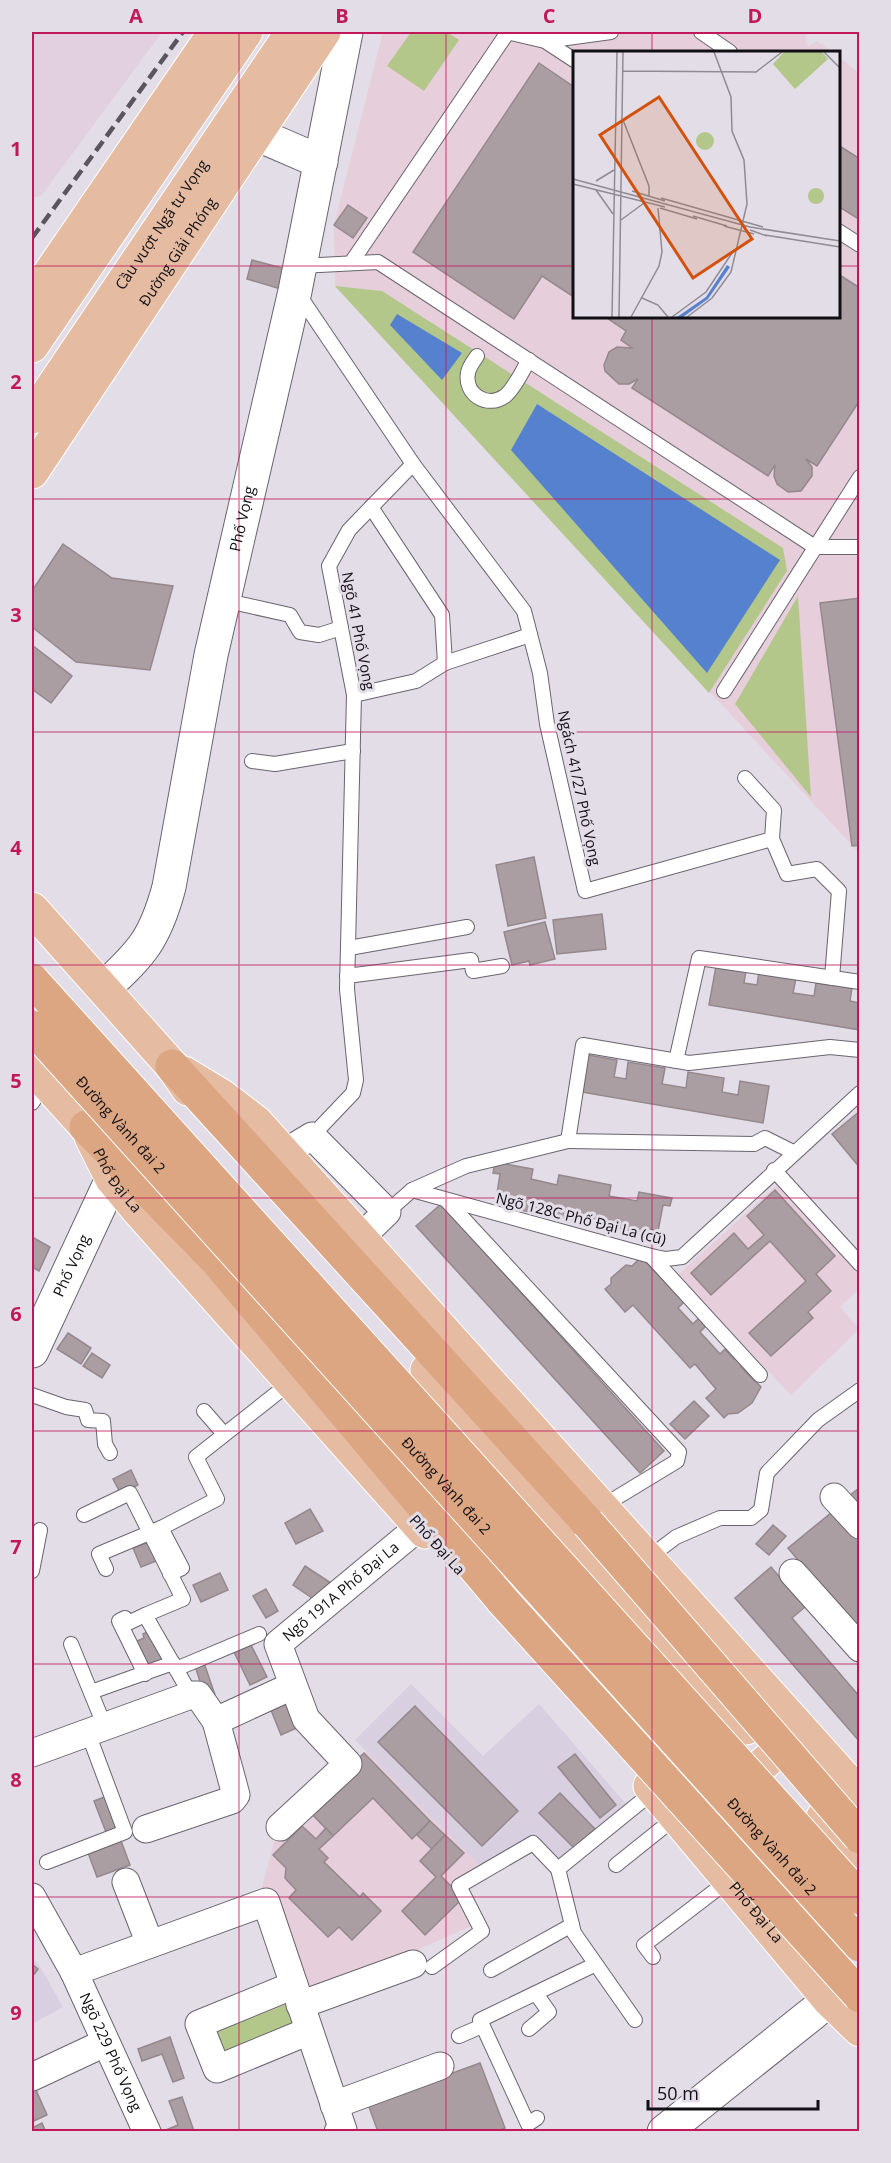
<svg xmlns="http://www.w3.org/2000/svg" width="891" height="2163" font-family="'Open Sans',sans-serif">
<rect width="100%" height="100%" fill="#e3dde8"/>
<g fill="#d8cfe1">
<path d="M411,1684L483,1756L539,1704L627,1805L561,1863L532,1837L482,1868L355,1740Z"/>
<path d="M32,1959L39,1965L63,2007L32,2024Z"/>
</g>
<g fill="#e6ceda">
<path d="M383,32H805L808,47L817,41L832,52H574V316H838L839,57L859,73V853L335,286L334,225Z"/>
<path d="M779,1183L859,1271V1289L840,1307L859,1329L791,1395L678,1275Z"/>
<path d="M366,1751L482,1868L456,1886L476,1924L306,1999L262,1887L276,1835Z"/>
</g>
<path fill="#e2cfdf" d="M32,32H162L41,196L32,198Z"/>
<g fill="#b4c78b">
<path d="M411,32H447L459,40L424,91L387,66Z"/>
<path d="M335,286L382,291L783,548L787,571L709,693Z"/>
<path d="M798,596L811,797L735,704Z"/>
<path d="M287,2004L295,2025L221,2053L213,2032Z"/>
</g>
<g fill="#5581cf">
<path d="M397,314L462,353L442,380L390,325Z"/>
<path d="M537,404L780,560L707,673L511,450Z"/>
</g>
<g fill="#aa9ea2" stroke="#94888c" stroke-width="1.5">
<path d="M539,63L574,87V297L542,276L514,319L413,252Z"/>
<path d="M838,145L860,159V220L838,206Z"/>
<path d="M348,205L367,218L353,238L334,225Z"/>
<path d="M252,260L286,269L281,289L247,279Z"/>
<path d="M838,274L860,288V400L817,466L806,459L812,467V476L801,491L788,492L777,484L774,476L775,465L768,476L632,388L638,379L629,384H619L605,371L604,365L609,352L617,347L632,348L621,340L626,331L604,316H838Z"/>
<path d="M63,544L112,578L173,586L150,670L76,662L32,627V591Z"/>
<path d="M860,598V845L852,846L820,603Z"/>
<path d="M32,645L72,676L51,703L32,689Z"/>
<path d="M534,857L546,918L508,926L496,865Z"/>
<path d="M602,914L606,949L557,954L553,920Z"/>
<path d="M545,922L555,959L530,965L529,961L512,965L504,932Z"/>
<path d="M716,966L746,971L744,983L757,985L759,972L796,978L793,993L814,996L816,983L852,988L850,1001L860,1003V1030L709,1005Z"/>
<path d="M588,1055L617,1060L614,1077L626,1079L628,1062L665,1068L662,1084L686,1088L688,1072L724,1078L722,1092L738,1095L740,1081L769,1086L763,1123L581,1092Z"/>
<path d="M860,1111V1168L832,1134Z"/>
<path d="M495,1162L533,1169L531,1179L557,1185L559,1175L611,1185L609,1196L637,1201L639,1192L672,1198L670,1206L663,1205L658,1231L645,1228L644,1233L509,1208L510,1203L496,1200L500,1174L493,1173Z"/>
<path d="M775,1190L835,1256L816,1274L831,1291L808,1312L813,1318L771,1356L749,1333L806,1281L770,1241L711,1295L691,1273L734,1233L748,1249L764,1235L747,1216Z"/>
<path d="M441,1204L664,1451L640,1473L416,1226Z"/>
<path d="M32,1237L50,1247L39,1271L32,1267Z"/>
<path d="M641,1257L684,1302L678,1308L693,1324L700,1317L707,1325L700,1332L720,1354L725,1349L734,1359L737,1357L744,1364L741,1367L761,1387L752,1403L738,1413L728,1414L724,1418L706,1398L716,1389L695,1364L690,1368L633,1305L625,1312L605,1289L611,1284V1278L626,1265L632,1266Z"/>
<path d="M68,1333L91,1348L81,1364L57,1349Z"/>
<path d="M92,1353L110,1365L102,1378L83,1366Z"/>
<path d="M694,1401L709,1416L685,1439L670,1424Z"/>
<path d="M131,1470L138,1485L121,1494L113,1479Z"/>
<path d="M860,1487V1511L848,1497Z"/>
<path d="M837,1508L860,1536V1634L788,1548Z"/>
<path d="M310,1509L323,1531L296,1544L285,1523Z"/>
<path d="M773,1525L786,1536L769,1555L756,1544Z"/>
<path d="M149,1542L156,1561L141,1567L133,1548Z"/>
<path d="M305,1566L334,1585L321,1604L293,1585Z"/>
<path d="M771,1567L805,1607L792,1618L860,1697V1742L735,1598Z"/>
<path d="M220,1573L228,1590L201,1602L193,1585Z"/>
<path d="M266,1589L278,1611L266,1618L253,1596Z"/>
<path d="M149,1631L164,1663L147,1671L135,1642L144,1638L143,1634Z"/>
<path d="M249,1641L267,1677L250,1685L232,1648Z"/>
<path d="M203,1660L215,1695L205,1697L194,1663Z"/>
<path d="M289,1691L303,1725L281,1735L267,1700Z"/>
<path d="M415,1706L518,1811L482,1846L378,1742Z"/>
<path d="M364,1753L430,1821L412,1839L373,1798L333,1836L306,1808Z"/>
<path d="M575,1754L616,1805L600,1818L558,1767Z"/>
<path d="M560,1793L595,1829L575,1849L539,1813Z"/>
<path d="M107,1796L119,1828L106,1832L94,1801Z"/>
<path d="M430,1821L445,1835L432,1849L417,1835Z"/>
<path d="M302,1826L316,1839L326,1828L333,1836L319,1849L328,1858L324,1862L360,1897L363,1893L381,1911L352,1940L339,1927L328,1937L289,1898L296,1890L285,1878L286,1868L273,1855Z"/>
<path d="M445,1835L464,1853L441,1876L463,1898L425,1935L402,1911L436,1877L420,1861Z"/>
<path d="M120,1838L130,1865L97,1877L87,1850Z"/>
<path d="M32,1964L38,1969L32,1977Z"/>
<path d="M170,2037L184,2078L173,2082L162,2054L142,2061L138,2049Z"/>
<path d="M480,2063L505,2128L495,2132H378L368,2104Z"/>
<path d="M32,2081L47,2115L34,2121L32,2115Z"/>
<path d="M182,2097L194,2131L161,2132L178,2125L169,2101Z"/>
<path d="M42,2123L46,2132H32V2128Z"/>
</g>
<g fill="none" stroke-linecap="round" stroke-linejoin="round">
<g stroke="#69646e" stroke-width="16">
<g id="service">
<path d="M507,32L545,41L574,60"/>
<path d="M701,32L730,52"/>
<path d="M545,41L611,32"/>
<path d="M838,231L860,245"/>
<path d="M351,263L508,32"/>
<path d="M300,266L378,262L815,547H860"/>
<path d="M299,295L413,464L524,611L540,673L547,724L585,891L772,839L774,810L745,778"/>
<path d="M477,356C474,361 469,366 468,373C464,394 487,409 505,396C515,388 522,371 529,360"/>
<path d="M371,507L442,615L445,663"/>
<path d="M223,600L290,615L300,632L319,635L341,628"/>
<path d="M724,691L860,477"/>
<path d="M354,695L416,681L445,663L530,635"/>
<path d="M252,761L275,764L353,751"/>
<path d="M772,839L787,874L817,869L839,891L832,978"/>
<path d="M349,948L467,927"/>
<path d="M347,976L471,960L473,971L502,966"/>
<path d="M676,1061L699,958L860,982"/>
<path d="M32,1103L45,1083"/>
<path d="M312,1136L353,1093L356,1080L347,989L354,695L329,566L349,530L413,464"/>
<path d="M793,1152L765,1138L754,1144L568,1141L583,1045L689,1063L830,1047L860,1050"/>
<path d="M774,1170L860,1264"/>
<path d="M412,1190L466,1166L568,1141"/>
<path d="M447,1201L679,1452L677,1461L616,1498L604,1510"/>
<path d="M387,1212L412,1190L651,1256L666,1259L682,1257L860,1093"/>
<path d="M651,1256L760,1375"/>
<path d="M32,1395L66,1407L85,1410L88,1420L103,1421L105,1444L110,1453"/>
<path d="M204,1411L224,1434"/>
<path d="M84,1515L130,1493L183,1599L145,1615L191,1695"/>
<path d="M161,1528L182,1568L170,1574"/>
<path d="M647,1559L676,1537L720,1518H751L761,1510L767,1473L818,1420L860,1390"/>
<path d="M106,1569L99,1554L161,1528L217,1499L196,1457L291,1382"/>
<path d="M32,1571L40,1530"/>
<path d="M145,1615L128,1623L125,1618L119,1621L145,1674"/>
<path d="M71,1644L105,1727"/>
<path d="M176,1669L259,1634"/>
<path d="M91,1692L173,1663"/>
<path d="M47,1862L125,1832L88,1733"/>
<path d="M616,1865L676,1817"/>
<path d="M653,1957L644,1945L729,1880"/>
<path d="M432,1967L482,1931L459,1886L533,1843L558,1869"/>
<path d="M491,1970L572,1925"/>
<path d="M635,2020L574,1933L558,1869L654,1791"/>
<path d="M529,2029L549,2012L537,1995"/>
<path d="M459,2036L482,2026"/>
<path d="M537,2118L528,2124L480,2020L594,1965"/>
</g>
</g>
<g stroke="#69646e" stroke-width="29">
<g id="minor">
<path d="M284,1153L312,1136L387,1212L360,1238"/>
<path d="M834,1497L860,1525"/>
<path d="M793,1573L860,1648"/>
<path d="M216,1721L292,1686"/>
<path d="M32,1753L191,1695H198L216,1721L236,1795L232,1800L146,1829"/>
<path id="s1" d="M280,1827L348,1764L306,1719L278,1644L420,1526"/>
<path d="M126,1882L150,1944"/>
<path id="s2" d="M32,1897L74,1972L147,2132"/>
<path d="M74,1972L266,1902L343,2130L338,2132"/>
<path d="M294,1985L199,2024L217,2069L309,2031"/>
<path d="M300,2005L413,1964"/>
<path d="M32,2077L96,2047"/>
<path d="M334,2105L440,2066"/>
</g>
</g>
<g stroke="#69646e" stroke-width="35">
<g id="tertiary">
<path d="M256,134L321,162"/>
<path id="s3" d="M104,988C142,953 155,939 169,887L211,655L295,291L346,32"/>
<path id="s4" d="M32,1351L112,1179"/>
<path d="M664,2132L813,2013L849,1982"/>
</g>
</g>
<g stroke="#fff" stroke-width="35">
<g id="primary">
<path d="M32,299L215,32"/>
<path d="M32,346L246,32"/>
<path id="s5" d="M32,417L292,32"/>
<path id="s6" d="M32,472L324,32"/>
<path d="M32,909L172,1066L188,1089"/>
<path d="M32,1067L86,1127L109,1143"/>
<path d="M184,1073L222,1096L256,1122L860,1795"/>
<path id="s7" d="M91,1137L112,1179L137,1209L425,1532"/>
<path d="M427,1370L746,1728"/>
<path id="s8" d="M650,1786L829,2000L860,2030"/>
<path d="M728,1796L772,1756"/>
<path d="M823,1817L860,1860"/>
</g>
</g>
<g stroke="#fff" stroke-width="35">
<g id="trunk">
<path d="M172,1066L588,1523"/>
<path d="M86,1127L216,1260L502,1600"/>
</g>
</g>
<use href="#service" stroke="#fff" stroke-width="14"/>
<use href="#minor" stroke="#fff" stroke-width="27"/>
<use href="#tertiary" stroke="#fff" stroke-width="33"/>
<use href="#primary" stroke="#e5bca2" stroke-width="33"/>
<use href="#trunk" stroke="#dca683" stroke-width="33"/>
<path stroke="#5a565d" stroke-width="4.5" stroke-dasharray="12 6" stroke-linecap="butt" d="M32,238L183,32"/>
<g stroke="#fff" stroke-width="35" stroke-linecap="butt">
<g id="trunk-bridge">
<path d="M32,980L860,1898"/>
<path id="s9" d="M32,1027L860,1945"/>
<path d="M588,1523L860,1837"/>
<path d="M502,1600L860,1996"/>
</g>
</g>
<use href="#trunk-bridge" stroke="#dca683" stroke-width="33"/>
</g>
<path fill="none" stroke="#c2185b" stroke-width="1.5" stroke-opacity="0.55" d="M239,32V2132M446,32V2132M652,32V52M32,266H574M838,266H860M652,316V2132M32,499H860M32,732H860M32,965H860M32,1198H860M32,1431H860M32,1664H860M32,1897H860"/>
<g text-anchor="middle" stroke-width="6" stroke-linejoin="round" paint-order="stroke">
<g font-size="15" fill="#110f13" stroke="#e3dde8">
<text dy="5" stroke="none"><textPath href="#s5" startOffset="232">Cầu vượt Ngã tư Vọng</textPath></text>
<text dy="5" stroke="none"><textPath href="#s6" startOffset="264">Đường Giải Phóng</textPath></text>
<text dy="5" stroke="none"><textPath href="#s3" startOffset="498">Phố Vọng</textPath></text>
<text transform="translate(358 631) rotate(79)" y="5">Ngõ 41 Phố Vọng</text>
<text transform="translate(579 788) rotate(78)" y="5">Ngách 41/27 Phố Vọng</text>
<text dy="5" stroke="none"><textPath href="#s9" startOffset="132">Đường Vành đai 2</textPath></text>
<text dy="5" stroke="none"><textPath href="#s7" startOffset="51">Phố Đại La</textPath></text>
<text transform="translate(581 1219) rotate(14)" y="5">Ngõ 128C Phố Đại La (cũ)</text>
<text dy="5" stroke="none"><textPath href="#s4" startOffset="94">Phố Vọng</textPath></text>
<text dy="5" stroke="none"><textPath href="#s9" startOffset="618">Đường Vành đai 2</textPath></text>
<text transform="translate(437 1545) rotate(48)" y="5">Phố Đại La</text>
<text dy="5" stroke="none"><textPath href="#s1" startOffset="316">Ngõ 191A Phố Đại La</textPath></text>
<text dy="5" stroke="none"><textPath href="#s9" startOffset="1104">Đường Vành đai 2</textPath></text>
<text dy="5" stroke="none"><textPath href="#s8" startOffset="165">Phố Đại La</textPath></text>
<text dy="5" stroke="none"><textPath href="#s2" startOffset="174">Ngõ 229 Phố Vọng</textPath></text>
</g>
</g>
<g transform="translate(573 51)">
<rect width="267" height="267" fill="#e3dde8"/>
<path d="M211,1H249L255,8L222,38L200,13ZM123 90a9 9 0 1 1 18 0a9 9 0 1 1-18 0ZM235 145a8 8 0 1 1 16 0a8 8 0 1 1-16 0Z" fill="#b4c78b"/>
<path d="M154,214L157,216L135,248L110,266H104L133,246Z" fill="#5581cf"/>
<path fill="none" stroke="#8f8b93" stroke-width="1.5" d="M251,1L267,17M49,20L183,21L209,1M50,69L76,135V145M0,128L177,176L267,190M23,130L41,119M0,133L92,156M23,139L40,163M59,140L92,150M88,147L190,176M87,157L124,168M120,165L154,175M48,169L71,152M151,175L181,183M177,179L194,185M192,184L267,196M69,247L85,254L95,266M39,266L44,1M46,266L50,1M58,266L86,215L89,201L85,157M99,266L133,241L159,202M114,266L139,247L158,221L174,153L171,109L159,80L158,46L141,1"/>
<path fill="#d2520d" fill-opacity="0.15" stroke="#d2520d" stroke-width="3" d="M86,46L179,188L120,227L27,84Z"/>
<rect width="267" height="267" fill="none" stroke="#110f13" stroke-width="3"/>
</g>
<rect width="891" height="2163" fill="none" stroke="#e3dde8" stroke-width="66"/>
<path d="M648 2100v9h170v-9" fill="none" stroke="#110f13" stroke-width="3"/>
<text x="657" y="2100" font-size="18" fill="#110f13" stroke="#e3dde8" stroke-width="4.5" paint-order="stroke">50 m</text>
<rect x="33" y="33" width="825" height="2097" fill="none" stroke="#c2185b" stroke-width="2"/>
<g font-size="20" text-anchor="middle" font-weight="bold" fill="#c2185b">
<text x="136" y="23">A</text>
<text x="342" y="23">B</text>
<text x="549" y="23">C</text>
<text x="755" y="23">D</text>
<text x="16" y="156">1</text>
<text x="16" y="389">2</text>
<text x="16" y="622">3</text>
<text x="16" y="855">4</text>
<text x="16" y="1088">5</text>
<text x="16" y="1321">6</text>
<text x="16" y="1554">7</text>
<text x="16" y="1787">8</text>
<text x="16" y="2020">9</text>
</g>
</svg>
